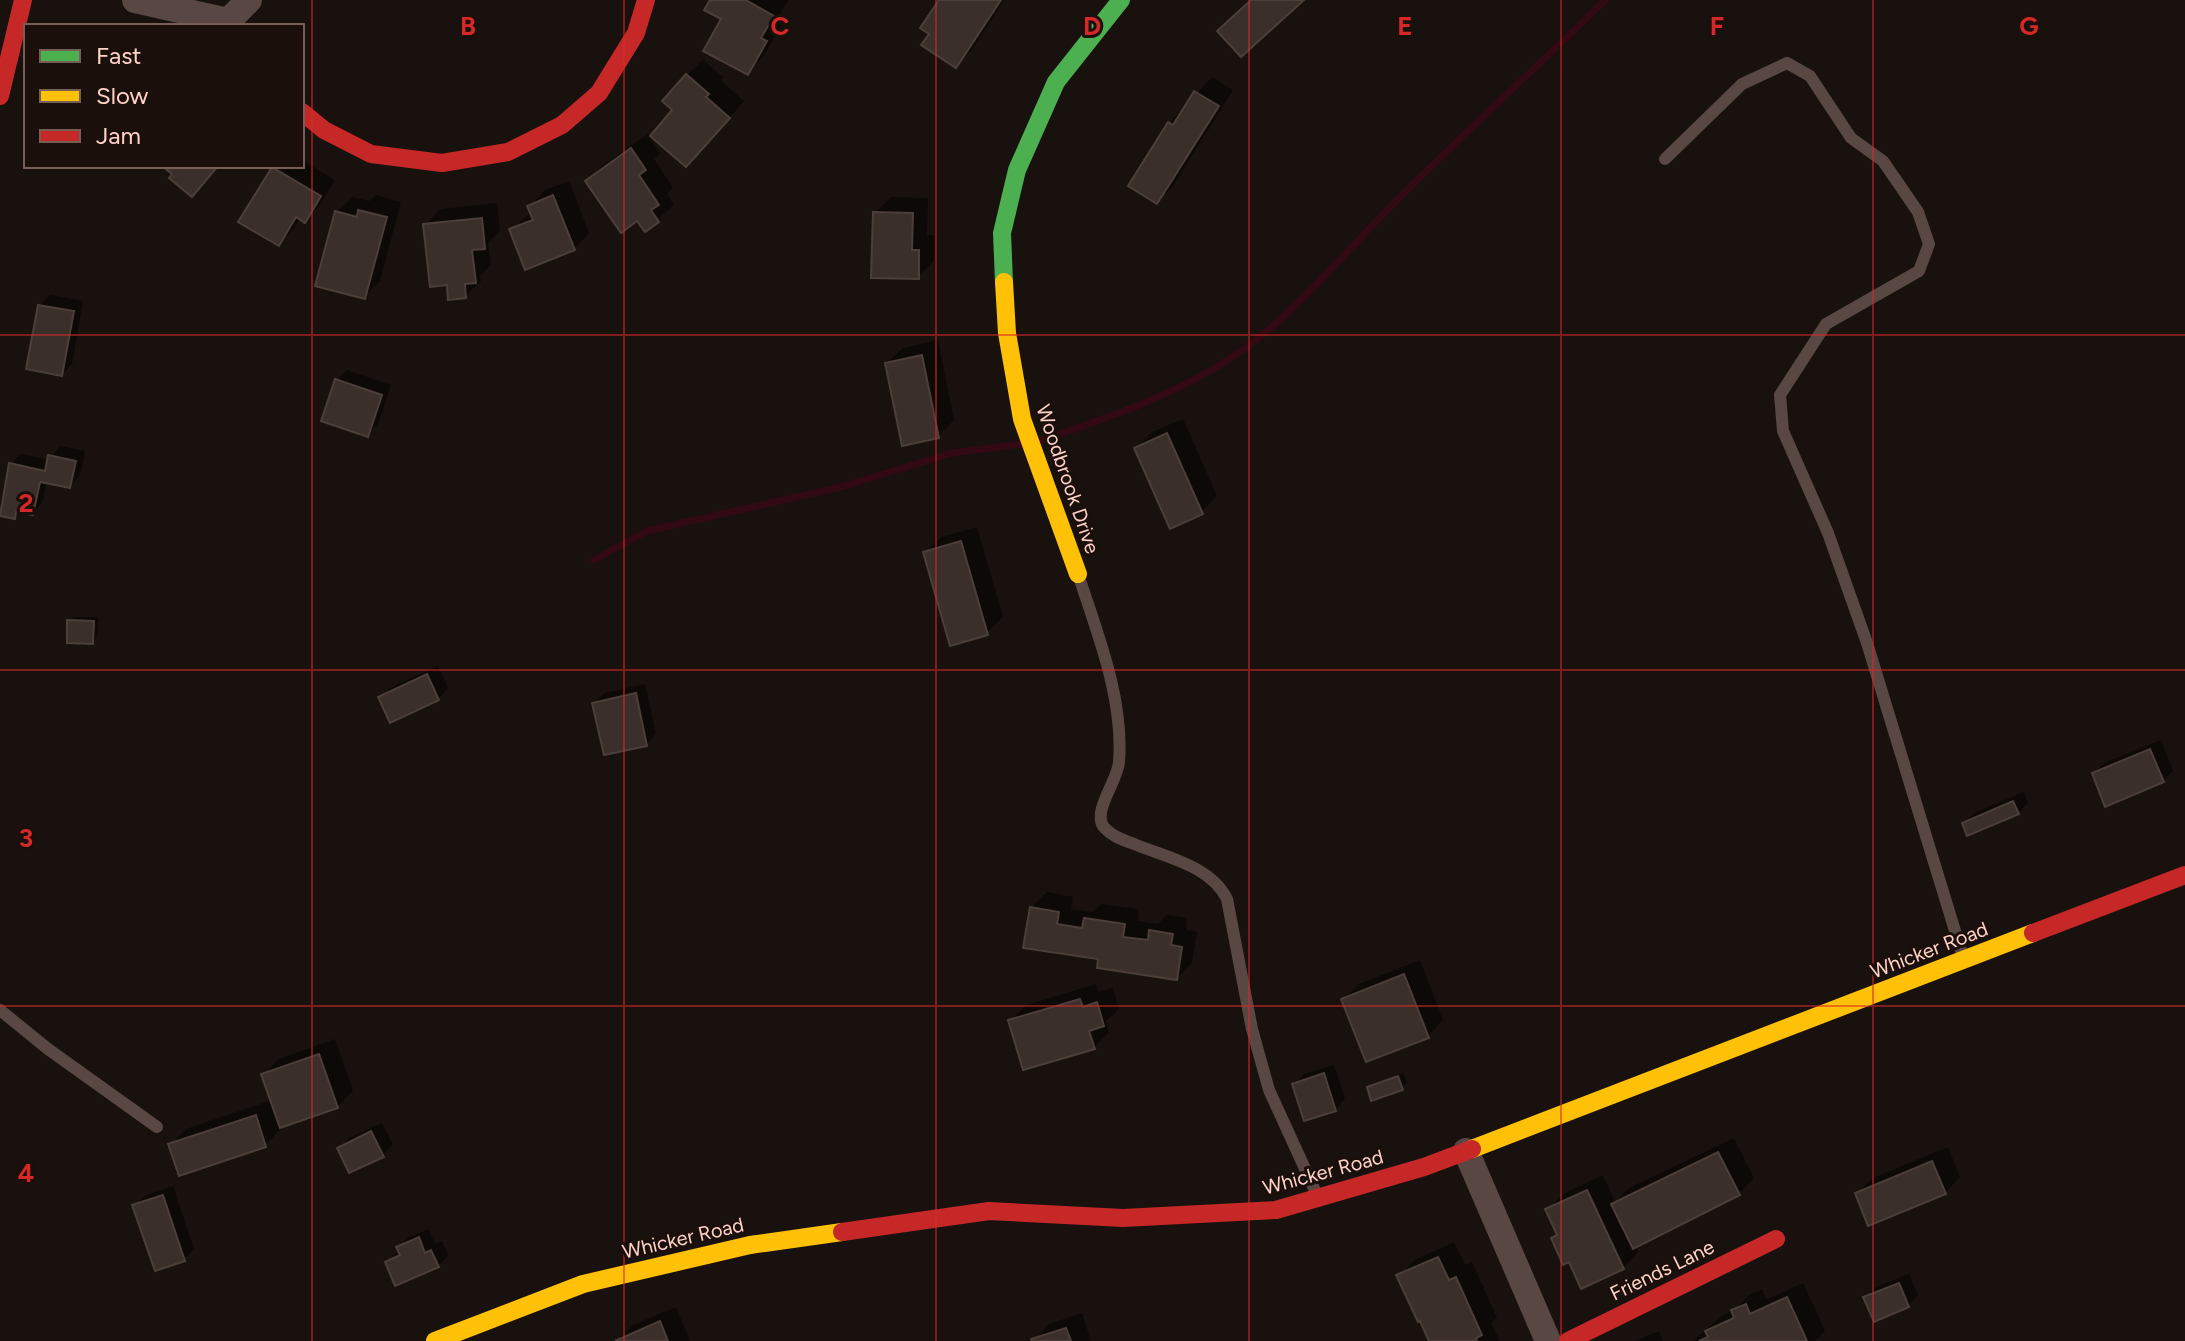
<svg xmlns="http://www.w3.org/2000/svg" width="2185" height="1341" font-family="Figtree,sans-serif">
<rect width="100%" height="100%" fill="#18110e"/>
<g fill="#0007">
<path d="M712,0H788L776,22L781,25L763,57L747,73L724,18Z"/>
<path d="M941,0H1004L972,50L956,65L932,33Z"/>
<path d="M703,60L723,77L721,81L744,101L702,149L675,110L687,75Z"/>
<path d="M1212,77L1233,90L1173,186L1157,201L1131,185L1170,123Z"/>
<path d="M648,134L660,153L654,159L673,188L667,194L674,205L646,229L638,218L587,181L603,165Z"/>
<path d="M302,160L335,180L320,205L305,221L300,218L294,228L279,244L273,168L302,166Z"/>
<path d="M569,181L589,233L574,249L511,230L532,212L530,206L545,190Z"/>
<path d="M376,195L401,202L380,281L364,297L337,212L353,197L370,201Z"/>
<path d="M891,197L928,198L927,235H934V261L918,277L875,213Z"/>
<path d="M497,203L500,231L488,243L491,265L480,276L481,281L465,296L448,283L425,225L441,209Z"/>
<path d="M50,295L83,301L72,364L62,374L40,305Z"/>
<path d="M938,340L954,420L938,436L887,363L903,348Z"/>
<path d="M347,370L391,385L378,424L367,434L337,380Z"/>
<path d="M1183,419L1217,496L1201,512L1136,448L1152,432Z"/>
<path d="M60,446L85,451L80,475L70,486L47,481L42,503L32,513L20,511L14,517L11,464L21,454L49,460Z"/>
<path d="M977,527L1003,617L987,633L925,553L941,537Z"/>
<path d="M74,617H98L97,637L93,642L69,621Z"/>
<path d="M438,666L448,688L438,699L380,698L390,688Z"/>
<path d="M645,684L656,734L646,744L594,703L605,693Z"/>
<path d="M2161,740L2173,771L2163,781L2094,773L2104,763Z"/>
<path d="M2024,792L2028,803L2018,813L1964,823L1974,813Z"/>
<path d="M1047,892L1073,897L1071,909L1093,912L1101,904L1139,909L1138,921L1158,924L1167,915L1187,918L1186,930L1197,932L1192,963L1177,978L1101,957L1031,908Z"/>
<path d="M1420,960L1443,1020L1428,1036L1344,999L1359,984Z"/>
<path d="M1096,984L1098,992L1113,988L1119,1009L1106,1021L1109,1032L1094,1047L1010,1021L1026,1005Z"/>
<path d="M335,1039L353,1091L337,1107L280,1126L281,1129L265,1145L181,1174L171,1145L186,1129L272,1100L264,1074L279,1059Z"/>
<path d="M1334,1065L1345,1099L1335,1109L1294,1084L1304,1074Z"/>
<path d="M1403,1073L1407,1083L1402,1088L1369,1087L1373,1083Z"/>
<path d="M382,1123L393,1145L382,1155L339,1149L349,1138Z"/>
<path d="M1734,1138L1754,1178L1739,1194L1635,1245L1638,1252L1623,1268L1570,1260L1553,1238L1558,1233L1548,1210L1563,1194L1603,1175L1615,1202L1629,1188Z"/>
<path d="M1948,1147L1960,1177L1945,1193H1857L1873,1178Z"/>
<path d="M173,1186L194,1249L184,1259L134,1206L145,1196Z"/>
<path d="M429,1229L435,1244L442,1241L448,1256L438,1266L387,1262L400,1250L399,1247L409,1237Z"/>
<path d="M1454,1242L1465,1265L1472,1262L1497,1318L1491,1323L1500,1341H1431L1399,1276L1415,1260Z"/>
<path d="M1909,1274L1918,1295L1908,1306L1866,1297L1876,1287Z"/>
<path d="M1803,1283L1825,1331L1815,1341H1693L1723,1315L1733,1311L1749,1295L1762,1289L1766,1300Z"/>
<path d="M676,1307L690,1341H617L633,1325Z"/>
<path d="M1082,1313L1091,1341H1034L1049,1324Z"/>
<path d="M1659,1331L1663,1341H1635Z"/>
</g>
<g fill="none" stroke-linecap="round" stroke-linejoin="round">
<g stroke="#330a14" stroke-width="7">
<path d="M1042,440C1116,415 1194,389 1256,340C1309,298 1355,241 1403,194C1469,128 1539,66 1605,0"/>
<path d="M594,560L647,531L841,487L952,453L1022,444"/>
</g>
</g>
<g fill="#3b2f2b" stroke="#4c3e38" stroke-width="2">
<path d="M710,0H746L774,16L761,38L767,41L748,75L703,51L721,19L704,10Z"/>
<path d="M939,0H1001L956,68L921,45L929,34L920,28Z"/>
<path d="M1251,0H1304L1241,57L1217,31Z"/>
<path d="M686,74L709,94L706,97L730,118L686,167L650,136L672,110L662,101Z"/>
<path d="M1194,91L1219,106L1157,204L1128,186L1168,122L1173,125Z"/>
<path d="M631,148L646,170L639,175L659,205L651,210L659,222L645,232L637,221L621,233L585,181Z"/>
<path d="M162,166H218L192,197L169,178L172,174Z"/>
<path d="M272,167L321,196L305,223L296,217L279,246L238,222Z"/>
<path d="M553,195L575,250L525,270L509,229L533,220L527,206Z"/>
<path d="M358,210L387,217L365,299L315,286L335,211L357,217Z"/>
<path d="M873,212L913,213L912,250H919V279L871,278Z"/>
<path d="M482,218L485,249L472,250L476,283L465,284L466,298L448,300L447,285L430,287L423,224Z"/>
<path d="M38,305L74,311L62,376L26,369Z"/>
<path d="M922,355L939,438L902,446L885,363Z"/>
<path d="M335,379L382,395L368,437L321,421Z"/>
<path d="M1167,433L1203,514L1170,529L1134,448Z"/>
<path d="M48,455L76,461L70,488L40,482L33,515L16,512L15,519L0,516L9,463L45,471Z"/>
<path d="M961,541L988,635L950,646L923,552Z"/>
<path d="M67,620L94,621L93,644L67,643Z"/>
<path d="M427,674L439,700L390,723L378,697Z"/>
<path d="M636,693L647,746L604,755L592,703Z"/>
<path d="M2150,749L2164,782L2105,807L2092,773Z"/>
<path d="M2013,801L2019,814L1967,836L1962,823Z"/>
<path d="M1030,907L1059,912L1057,924L1082,928L1084,918L1125,924L1123,937L1148,940L1149,930L1173,934L1171,945L1182,947L1177,980L1097,968L1098,959L1023,948Z"/>
<path d="M1404,974L1429,1038L1366,1062L1341,999Z"/>
<path d="M1080,999L1083,1007L1097,1002L1104,1026L1089,1031L1095,1049L1023,1070L1008,1020Z"/>
<path d="M319,1054L338,1108L280,1128L261,1074Z"/>
<path d="M1324,1073L1336,1111L1304,1121L1292,1084Z"/>
<path d="M1398,1076L1403,1090L1371,1101L1367,1087Z"/>
<path d="M256,1115L266,1147L179,1176L168,1144Z"/>
<path d="M371,1131L384,1157L349,1173L337,1148Z"/>
<path d="M1718,1152L1740,1195L1633,1249L1611,1204Z"/>
<path d="M1932,1161L1946,1194L1868,1226L1855,1193Z"/>
<path d="M1587,1190L1624,1269L1581,1289L1569,1262L1563,1265L1551,1238L1557,1235L1545,1209Z"/>
<path d="M163,1195L185,1261L155,1271L132,1205Z"/>
<path d="M419,1237L425,1253L431,1250L439,1267L395,1286L385,1262L400,1255L396,1247Z"/>
<path d="M1438,1257L1449,1280L1456,1277L1482,1335L1476,1338L1477,1341H1429L1420,1321L1418,1322L1396,1275Z"/>
<path d="M1899,1283L1909,1307L1874,1322L1863,1297Z"/>
<path d="M1787,1297L1807,1341H1699L1708,1337L1705,1331L1734,1318L1731,1310L1746,1304L1750,1314Z"/>
<path d="M660,1321L668,1341H615Z"/>
<path d="M1066,1328L1071,1341H1032L1031,1339Z"/>
</g>
<g fill="none" stroke-linecap="round" stroke-linejoin="round">
<g stroke="#594743" stroke-width="12">
<path d="M1665,159L1742,84L1787,63L1810,76L1851,138L1883,161L1918,212L1929,244L1919,271L1826,324L1780,395L1783,431L1828,533L1867,643L1963,957"/>
<path d="M1079,577C1098,635 1124,700 1119,762C1118,780 1093,810 1103,826C1111,836 1123,840 1134,844C1166,857 1211,866 1227,899L1252,1029L1269,1090L1317,1195"/>
<path d="M0,1010L48,1049L157,1127"/>
</g>
<g stroke="#594743" stroke-width="26">
<path d="M135,0L228,21L232,26"/>
<path d="M228,21L249,0"/>
<path d="M1466,1151L1548,1341"/>
</g>
<path stroke="#4caf50" stroke-width="18" d="M1004,282L1002,233L1017,170L1056,82L1121,0"/>
<g stroke="#ffc107" stroke-width="18">
<path d="M1004,282L1007,333L1022,419L1078,574"/>
<path d="M1472,1149L2033,933"/>
<path d="M435,1341L583,1284L750,1245L842,1232"/>
</g>
<g stroke="#c62828" stroke-width="18">
<path d="M0,96L23,0"/>
<path d="M302,112L324,130L371,154L442,163L508,152L562,125L599,93L636,33L646,0"/>
<path d="M2033,933L2185,875"/>
<path d="M842,1232L989,1211L1123,1218L1276,1210L1424,1167L1472,1149"/>
<path d="M1568,1341L1776,1239"/>
</g>
</g>
<path fill="none" stroke="#d62828" stroke-width="2" stroke-opacity="0.55" d="M312,0V1341M624,0V1341M936,0V1341M1249,0V1341M1561,0V1341M1873,0V1341M0,335H2185M0,670H2185M0,1006H2185"/>
<g text-anchor="middle" stroke-width="6" stroke-linejoin="round" paint-order="stroke">
<g font-size="20" fill="#fed2c6" stroke="#1b0f0b">
<text transform="translate(1068 479) rotate(71)" y="7">Woodbrook Drive</text>
<text transform="translate(1929 950) rotate(-21)" y="7">Whicker Road</text>
<text transform="translate(1323 1172) rotate(-15)" y="7">Whicker Road</text>
<text transform="translate(683 1238) rotate(-13)" y="7">Whicker Road</text>
<text transform="translate(1662 1270) rotate(-26)" y="7">Friends Lane</text>
</g>
</g>
<g font-size="26" text-anchor="middle" font-weight="bold" fill="#d62828" stroke="#1b0f0b" stroke-width="6" stroke-linejoin="round" paint-order="stroke">
<text x="468" y="35">B</text>
<text x="780" y="35">C</text>
<text x="1092" y="35">D</text>
<text x="1405" y="35">E</text>
<text x="1717" y="35">F</text>
<text x="2029" y="35">G</text>
<text x="26" y="512">2</text>
<text x="26" y="847">3</text>
<text x="26" y="1182">4</text>
</g>
<rect x="24" y="24" width="280" height="144" fill="#1b0f0b" stroke="#765d56" stroke-width="2"/>
<rect x="40" y="50" width="40" height="12" fill="#4caf50" stroke="#765d56" stroke-width="2"/>
<text x="96" y="64" font-size="24" fill="#fed2c6">Fast</text>
<rect x="40" y="90" width="40" height="12" fill="#ffc107" stroke="#765d56" stroke-width="2"/>
<text x="96" y="104" font-size="24" fill="#fed2c6">Slow</text>
<rect x="40" y="130" width="40" height="12" fill="#c62828" stroke="#765d56" stroke-width="2"/>
<text x="96" y="144" font-size="24" fill="#fed2c6">Jam</text>
</svg>
